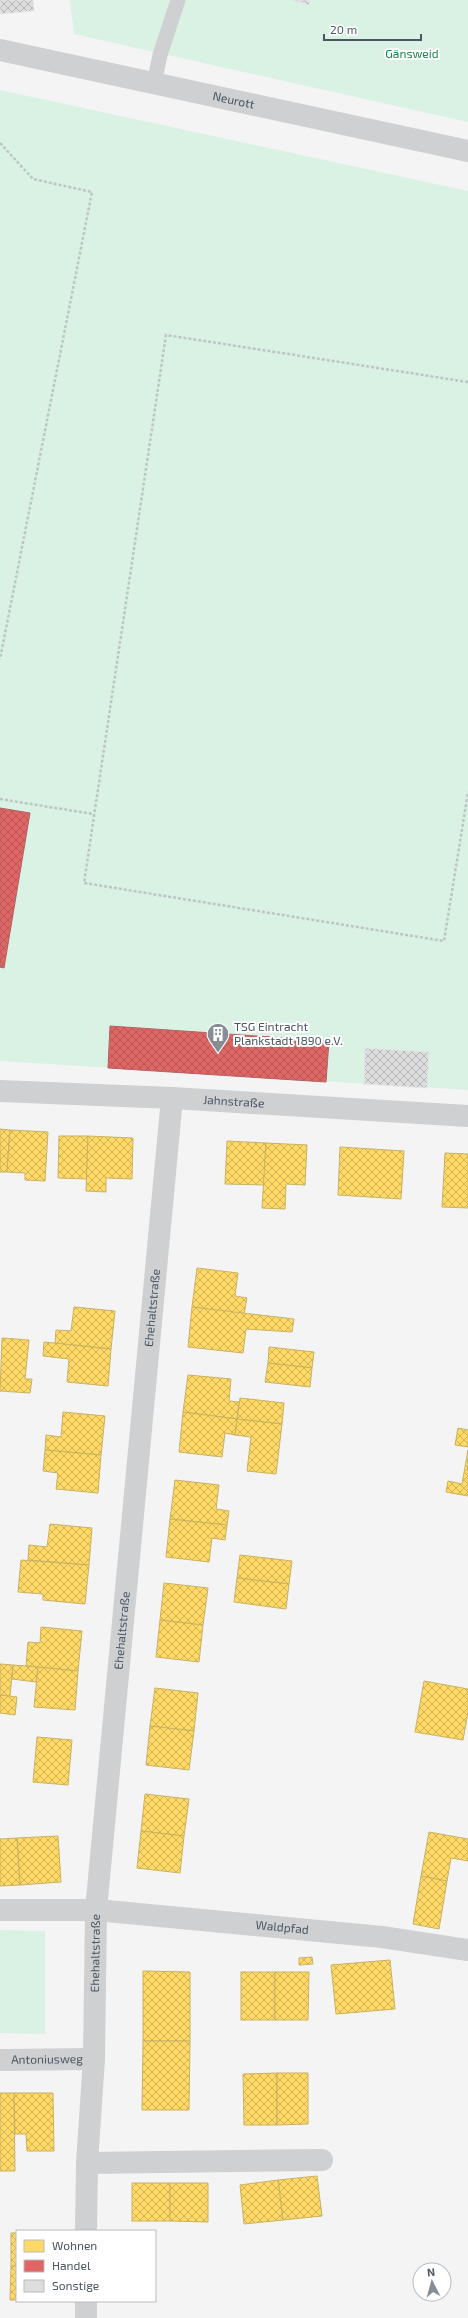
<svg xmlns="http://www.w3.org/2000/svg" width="468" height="2318" font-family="'Exo 2',sans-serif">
<defs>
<pattern id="homes-cross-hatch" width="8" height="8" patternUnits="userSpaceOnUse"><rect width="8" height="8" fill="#ffd966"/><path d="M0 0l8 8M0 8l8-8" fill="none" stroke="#d0b357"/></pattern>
<pattern id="shops-cross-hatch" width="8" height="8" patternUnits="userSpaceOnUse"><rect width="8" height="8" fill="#e06666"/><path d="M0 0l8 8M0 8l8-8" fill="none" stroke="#b85757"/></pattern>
<pattern id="building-cross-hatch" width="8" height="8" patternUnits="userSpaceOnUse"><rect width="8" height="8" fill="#ddddde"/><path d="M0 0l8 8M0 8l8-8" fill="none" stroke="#b5b6b7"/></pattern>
</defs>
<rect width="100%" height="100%" fill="#f4f4f4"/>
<g fill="#d9f2e3">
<path d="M70,0H468V122L74,34Z"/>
<path d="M0,90L468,191V1090L0,1061Z"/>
<path d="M0,1930L45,1931V2034L0,2033Z"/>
</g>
<g fill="url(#homes-cross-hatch)" stroke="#c9b264">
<path d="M0,1129L10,1130L7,1172H0Z"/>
<path d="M10,1130L48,1132L45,1181L25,1180V1173L7,1172Z"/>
<path d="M59,1136H88L87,1179L58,1178Z"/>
<path d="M88,1136L133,1138L132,1179L106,1178V1192L86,1191Z"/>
<path d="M227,1141L266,1143L264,1185L225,1184Z"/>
<path d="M266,1143L307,1145L305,1185L286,1184L285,1209L262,1208Z"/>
<path d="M340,1147L404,1151L401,1199L338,1195Z"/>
<path d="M445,1153L468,1154V1208L442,1207Z"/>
<path d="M197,1268L238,1273L235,1296L247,1298L244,1314L192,1307Z"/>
<path d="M74,1307L115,1311L111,1349L55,1343L56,1330L71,1331Z"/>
<path d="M192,1307L294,1319L292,1332L246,1329L243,1353L188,1347Z"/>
<path d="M2,1338L29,1340L25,1379H32L30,1393L0,1391Z"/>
<path d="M44,1342L111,1349L108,1386L67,1382L69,1359L43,1356Z"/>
<path d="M269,1347L314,1352L312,1368L268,1363Z"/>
<path d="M268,1363L312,1368L310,1387L265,1382Z"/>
<path d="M188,1375L231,1379L229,1401L239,1402L237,1419L183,1412Z"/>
<path d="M240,1398L284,1403L282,1424L237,1419Z"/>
<path d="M63,1412L105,1416L101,1455L45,1450L46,1435L61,1437Z"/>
<path d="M183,1412L237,1419L235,1435L225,1433L222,1457L179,1452Z"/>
<path d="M237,1419L282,1424L276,1474L247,1471L251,1437L235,1435Z"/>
<path d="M458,1428L468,1430V1447L455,1445Z"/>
<path d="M45,1450L101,1455L98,1493L56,1489L58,1473L43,1471Z"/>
<path d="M468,1450V1496L446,1492L448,1481L462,1484Z"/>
<path d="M175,1480L219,1485L216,1509L229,1511L227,1525L170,1519Z"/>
<path d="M170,1519L227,1525L225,1540L212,1538L209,1562L166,1557Z"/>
<path d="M50,1524L92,1528L89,1565L28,1560L29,1545L47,1547Z"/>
<path d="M240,1555L292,1561L289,1584L237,1578Z"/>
<path d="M21,1560L89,1565L85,1604L43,1600V1594L18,1592Z"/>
<path d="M237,1578L289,1584L286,1609L234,1602Z"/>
<path d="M164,1583L208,1588L203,1625L160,1620Z"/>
<path d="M160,1620L203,1625L199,1662L156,1657Z"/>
<path d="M41,1627L82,1631L78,1671L26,1666L28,1642L40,1643Z"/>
<path d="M0,1664L13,1665L10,1696L0,1695Z"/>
<path d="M13,1665L38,1667L36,1682L12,1679Z"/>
<path d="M38,1667L78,1671L75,1710L34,1707Z"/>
<path d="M424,1681L468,1689V1712L463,1740L415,1732Z"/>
<path d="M155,1688L198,1693L194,1731L150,1726Z"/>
<path d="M0,1695L17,1697L15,1715L0,1713Z"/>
<path d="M150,1726L194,1731L189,1770L146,1765Z"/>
<path d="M37,1737L72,1740L68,1785L33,1782Z"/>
<path d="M145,1794L189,1799L184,1836L141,1831Z"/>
<path d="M141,1831L184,1836L180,1873L137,1868Z"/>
<path d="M429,1832L468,1839V1861L451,1858L447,1881L421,1876Z"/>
<path d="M58,1836L61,1882L20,1885L17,1838Z"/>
<path d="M17,1838L20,1885L0,1886V1839Z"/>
<path d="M421,1876L447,1881L439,1929L413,1924Z"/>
<path d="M312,1957L313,1964L299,1965V1958Z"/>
<path d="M390,1960L395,2009L336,2014L331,1965Z"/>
<path d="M143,1971L190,1972V2041H143Z"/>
<rect x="241" y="1972" width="34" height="48"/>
<path d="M275,1972H309L308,2020H275Z"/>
<path d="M143,2041H190L189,2110H142Z"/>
<path d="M277,2073V2125H244L243,2074Z"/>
<path d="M277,2073H308V2124L277,2125Z"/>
<path d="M0,2093H14L15,2171H0Z"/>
<path d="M14,2093H53L54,2151H27L26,2134H15Z"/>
<path d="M317,2176L322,2216L283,2220L278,2180Z"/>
<path d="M278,2180L283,2220L244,2224L240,2185Z"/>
<rect x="132" y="2183" width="38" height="38"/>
<path d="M170,2183H208V2222L170,2221Z"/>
<rect x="11" y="2233" width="6" height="33"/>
<path d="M11,2266H17V2300H10Z"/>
</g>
<g fill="url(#shops-cross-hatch)" stroke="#b36164">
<path d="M0,808L30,813L4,968L0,967Z"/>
<path d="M110,1026L329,1041L326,1082L108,1068Z"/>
</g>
<g fill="url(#building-cross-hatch)" stroke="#e5e6e7">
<path d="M0,0H33L34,11L0,14Z"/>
<path d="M292,0H310L309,5Z"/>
<path d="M365,1048L429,1052L427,1088L364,1084Z"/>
</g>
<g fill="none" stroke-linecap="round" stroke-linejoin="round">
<g stroke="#bcc7c4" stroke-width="2.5" stroke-dasharray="3 2" stroke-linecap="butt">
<path d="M0,143L33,179L92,192L0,659"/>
<path d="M468,382L166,335L84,883L444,941L468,792"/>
<path d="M0,799L93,814"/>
</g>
<path stroke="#ced0d2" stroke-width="15" d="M154,84L160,55L178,0"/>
<g stroke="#ced0d2" stroke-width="22">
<path id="s1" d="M0,50L468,151"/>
<path id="s2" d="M0,1091L172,1098L468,1116"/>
<path id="s3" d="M0,1910H96L382,1937L468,1950"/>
<path id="s4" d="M0,2060L94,2059"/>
<path d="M87,2163L322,2160"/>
<path id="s5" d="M86,2231L87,2163L94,2059L96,1910L172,1098"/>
<path d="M86,2318V2301"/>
</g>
</g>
<defs>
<g id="building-pin" transform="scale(1.15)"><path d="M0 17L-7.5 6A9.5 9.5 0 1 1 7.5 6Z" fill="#868d94" stroke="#fff"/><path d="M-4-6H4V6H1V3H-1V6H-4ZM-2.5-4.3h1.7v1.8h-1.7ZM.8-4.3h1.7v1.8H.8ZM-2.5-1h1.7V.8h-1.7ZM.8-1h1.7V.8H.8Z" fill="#fff"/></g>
</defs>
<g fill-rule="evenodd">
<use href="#building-pin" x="218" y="1034"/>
</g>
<g text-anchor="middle" stroke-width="4" stroke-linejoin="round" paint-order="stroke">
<g font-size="12" fill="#17864f" stroke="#fff">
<text x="412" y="58">Gänsweid</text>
</g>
<g font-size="12" fill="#4a5661" stroke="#fff">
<text dy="4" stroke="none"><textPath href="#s1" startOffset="239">Neurott</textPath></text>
<text dy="4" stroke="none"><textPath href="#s2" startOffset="234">Jahnstraße</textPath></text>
<text dy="4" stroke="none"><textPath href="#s5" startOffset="926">Ehehaltstraße</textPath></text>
<text dy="4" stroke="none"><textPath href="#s5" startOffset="602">Ehehaltstraße</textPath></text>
<text dy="4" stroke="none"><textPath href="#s3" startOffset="283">Waldpfad</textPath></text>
<text dy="4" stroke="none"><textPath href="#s5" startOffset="278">Ehehaltstraße</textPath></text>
<text dy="4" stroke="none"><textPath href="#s4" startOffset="47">Antoniusweg</textPath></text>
</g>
<g font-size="12" fill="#4a5661" stroke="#fff" text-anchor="start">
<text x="234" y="1031">TSG Eintracht<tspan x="234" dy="14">Plankstadt 1890 e.V.</tspan></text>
</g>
</g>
<rect x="16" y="2230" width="140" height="72" fill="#ffffff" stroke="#b7bbc0"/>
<rect x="24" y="2240" width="20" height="12" fill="#ffd966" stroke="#b7bbc0"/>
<text x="52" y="2250" font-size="12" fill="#4a5661">Wohnen</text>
<rect x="24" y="2260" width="20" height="12" fill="#e06666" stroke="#b7bbc0"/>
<text x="52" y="2270" font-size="12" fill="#4a5661">Handel</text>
<rect x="24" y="2280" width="20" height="12" fill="#ddddde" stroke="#b7bbc0"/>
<text x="52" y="2290" font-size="12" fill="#4a5661">Sonstige</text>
<g transform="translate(432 2282) rotate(354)"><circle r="19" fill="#ffffff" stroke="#b7bbc0"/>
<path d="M0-3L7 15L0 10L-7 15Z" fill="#868d94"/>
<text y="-6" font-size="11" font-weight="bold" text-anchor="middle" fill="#4a5661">N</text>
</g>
<path d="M324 34v6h97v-6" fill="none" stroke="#4a5661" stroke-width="2"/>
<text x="330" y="34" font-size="12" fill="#4a5661" stroke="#ffffff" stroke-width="3" paint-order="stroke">20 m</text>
</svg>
